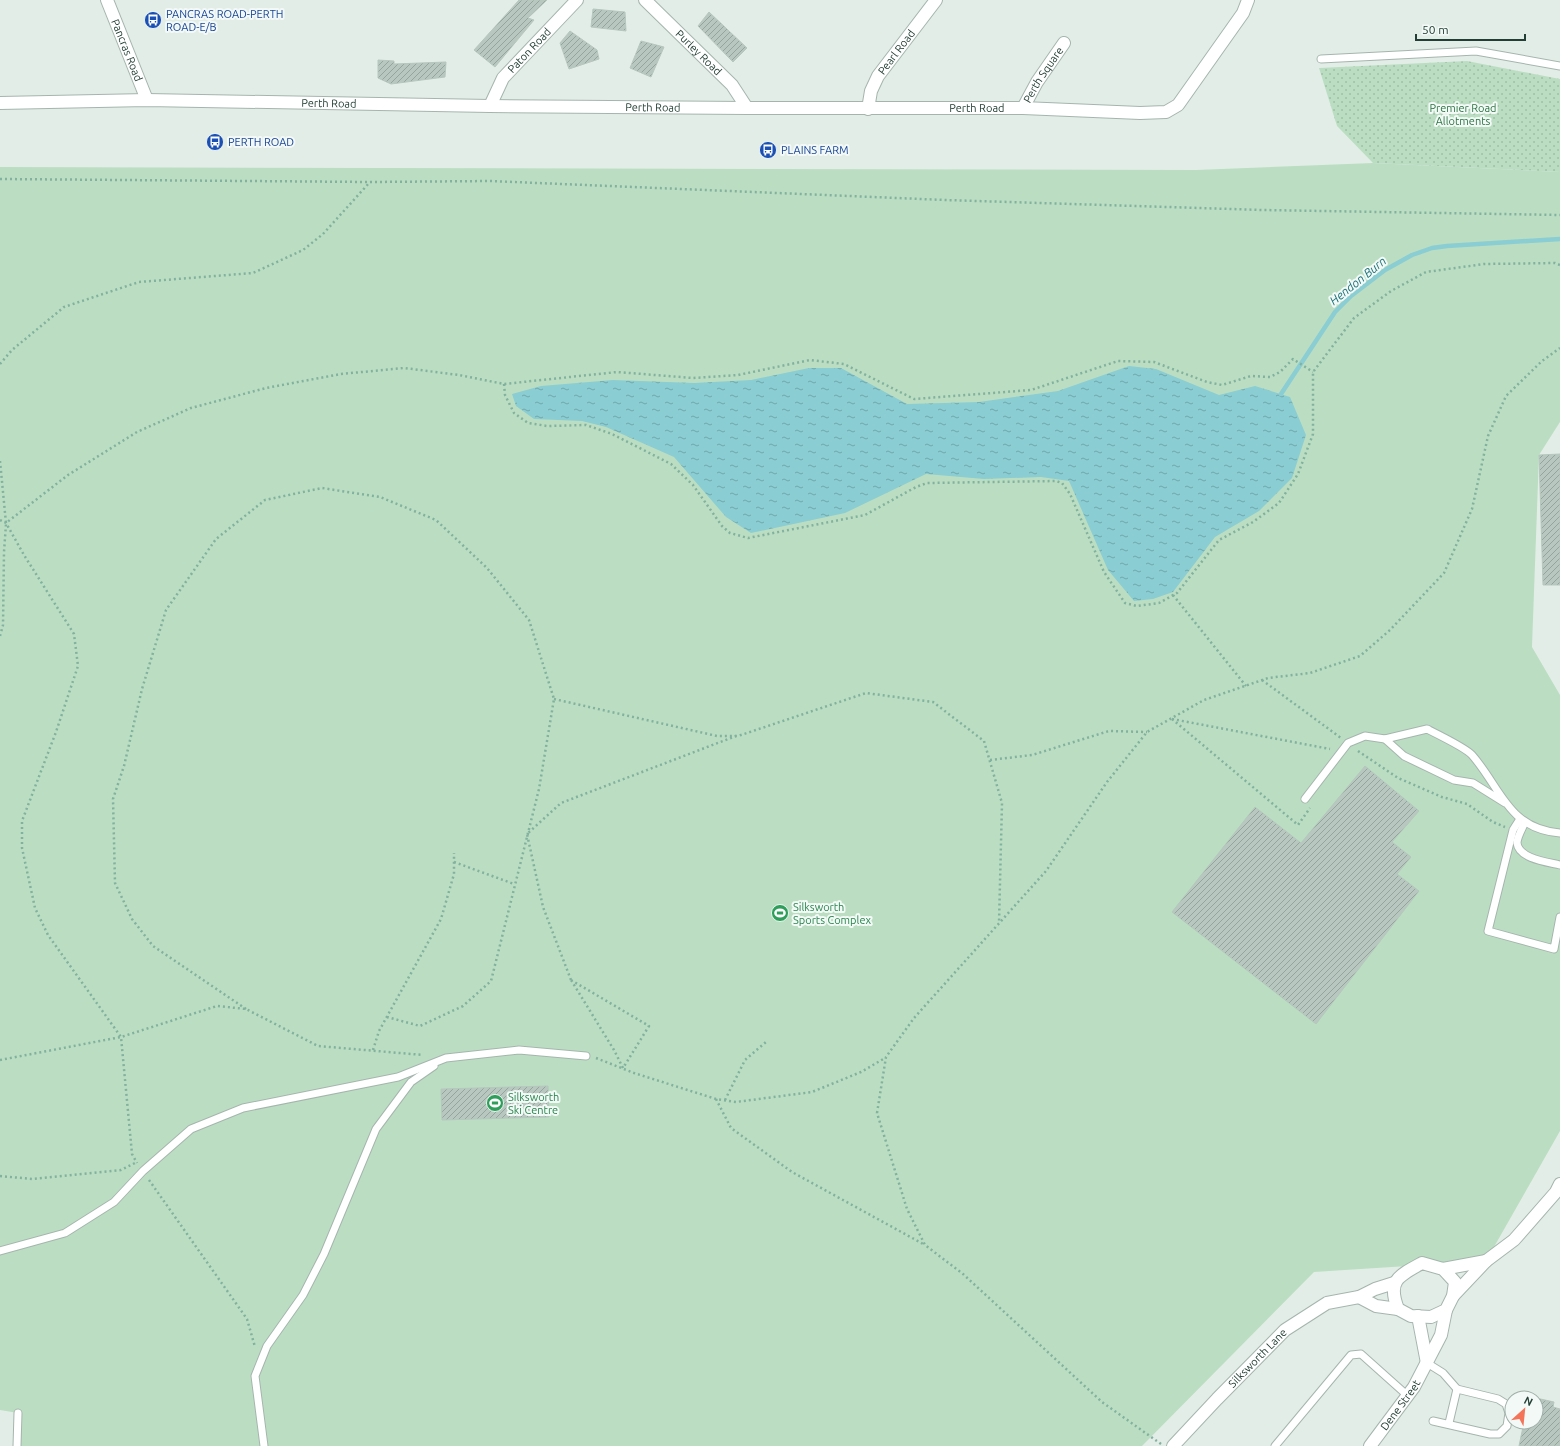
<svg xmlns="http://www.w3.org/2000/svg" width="1560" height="1446" font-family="Ubuntu,sans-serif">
<defs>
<pattern id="grass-dots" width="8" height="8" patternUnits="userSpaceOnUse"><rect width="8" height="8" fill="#bbdec2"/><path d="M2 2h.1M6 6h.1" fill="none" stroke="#a0c0a7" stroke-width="1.8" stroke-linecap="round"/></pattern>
<pattern id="water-ripples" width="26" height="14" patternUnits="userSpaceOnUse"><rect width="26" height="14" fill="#8acdd3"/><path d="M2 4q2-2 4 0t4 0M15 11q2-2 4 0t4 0" fill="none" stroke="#70a8ac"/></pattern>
<pattern id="building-hatch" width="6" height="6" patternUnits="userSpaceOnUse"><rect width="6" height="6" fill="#b8c8c0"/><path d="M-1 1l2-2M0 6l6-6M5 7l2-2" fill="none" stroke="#95a49d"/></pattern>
</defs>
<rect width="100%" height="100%" fill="#e3ede7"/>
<path fill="url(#grass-dots)" d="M1467,61L1560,79V172L1373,163L1337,126L1319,68Z"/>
<path fill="#bbdec2" d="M1373,163L1560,172V422L1539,455L1532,647L1560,695V1131L1486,1261L1314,1272L1142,1446H17L18,1413L0,1410V167L1196,170Z"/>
<path fill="url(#water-ripples)" d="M1129,366L1156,369L1219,395L1255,386L1290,397L1306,435L1292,478L1259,511L1215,537L1173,592L1153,599L1134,601L1108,570L1069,481L1041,477L984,479L926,474L845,513L751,533L726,517L674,457L606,427L582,421L534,419L516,406L512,394L541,386L613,380L694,383L751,380L809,368H841L907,404L979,402L1058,391Z"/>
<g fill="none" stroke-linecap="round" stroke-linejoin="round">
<path stroke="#8acdd3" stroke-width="4.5" d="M1281,394L1335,312L1351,296L1385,270L1412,255L1432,248L1447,246L1560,239"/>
</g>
<g fill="url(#building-hatch)" stroke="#b5c7be">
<path d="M519,0H547L528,18L534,20L495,67L474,50Z"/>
<path d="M593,9L625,12L626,31L591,27Z"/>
<path d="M709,12L747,48L733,62L698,26Z"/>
<path d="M570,31L597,50L599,59L569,69L560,43Z"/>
<path d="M641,41L664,47L651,77L630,68Z"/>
<path d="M378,60L394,61V64L446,62L445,77L391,84L378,78Z"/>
<path d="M1560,454V585H1543L1539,455Z"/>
<path d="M1365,766L1419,811L1392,842L1411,857L1397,874L1419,891L1316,1024L1172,912L1255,807L1301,843Z"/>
<path d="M548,1086L549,1117L442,1120L441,1089Z"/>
<path d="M1536,1398L1554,1402L1553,1407L1560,1409V1446H1519L1524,1422H1536Z"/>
</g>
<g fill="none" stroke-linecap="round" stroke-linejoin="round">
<g stroke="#a5b5ae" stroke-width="9">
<g id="service">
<path d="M1321,59L1476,51L1560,66"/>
<path d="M1305,799L1348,743L1365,736L1385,739"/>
<path d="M1505,803L1473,783L1454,780L1404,756L1385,739L1427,729C1437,734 1466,748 1472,755C1501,788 1508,829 1560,833"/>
<path d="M1520,819L1513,830L1488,931L1554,949L1560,917"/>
<path d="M1525,822C1523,827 1517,837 1517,843C1519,859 1548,862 1560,865"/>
<path d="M0,1251L65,1233L114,1202L143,1171L191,1129L243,1108L398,1077L446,1058L519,1050L586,1056"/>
<path d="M1427,1363L1443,1373L1457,1389L1498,1399L1506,1404L1509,1413L1507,1426L1499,1434H1490L1433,1421"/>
<path d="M1449,1423L1457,1389"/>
<path d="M17,1446L18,1413"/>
<path d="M264,1446L255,1376L267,1346L303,1295L324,1254L376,1129L411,1082L434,1066"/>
<path d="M1275,1446L1351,1355L1361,1354L1408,1396"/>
</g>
</g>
<g stroke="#a5b5ae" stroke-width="14">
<g id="minor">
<path id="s1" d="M107,0L147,100"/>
<path id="s2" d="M645,0L732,85L747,108"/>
<path id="s3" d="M0,103L147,100L490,106L747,108H1023L1140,113L1166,112L1178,105L1243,13L1248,0"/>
<path id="s4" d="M490,106L503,78L577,0"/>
<path id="s5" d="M1023,108L1037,82L1064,43"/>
<path id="s6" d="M868,109L871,91L878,76L936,0"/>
<path d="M1418,1316L1427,1363"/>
<path id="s7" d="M1370,1446L1414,1387L1441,1335L1446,1310"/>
</g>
</g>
<g stroke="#a5b5ae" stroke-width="14">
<g id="tertiary">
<path d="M1422,1263L1443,1269L1455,1282L1453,1296L1446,1310L1431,1317L1411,1316L1398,1309C1387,1281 1398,1276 1422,1263Z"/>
<path d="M1443,1269L1486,1261"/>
<path d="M1453,1296L1486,1261L1514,1240L1556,1192L1560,1184"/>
<path d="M1359,1297L1376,1306L1398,1309"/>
<path id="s8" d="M1173,1446L1217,1399L1285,1330L1327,1303L1359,1297L1375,1289L1394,1283"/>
</g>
</g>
<g stroke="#82b19f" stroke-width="2.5" stroke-dasharray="2 3" stroke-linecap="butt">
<path d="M0,179L370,182L490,181L945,200L1263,210L1560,215"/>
<path d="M0,364L12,350L64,307L139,282L253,273L303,250L323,234L370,182"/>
<path d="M504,384L505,395L514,413L528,423L547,426L586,425L612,434L671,464L693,485L722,526L730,533L748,538L865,515L916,487L927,483L1056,481L1062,483L1070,494L1104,572L1125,603L1137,606L1159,603L1177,593L1219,540L1253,522L1279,503L1298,474L1313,434V372L1354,318L1391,291L1426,272L1484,264L1555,263L1560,265"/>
<path d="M0,461L6,523L68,475L137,432L191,408L266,388L341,374L404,368L459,375L504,384L617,372L693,378L738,375L810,360L844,364L914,399L1031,390L1118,361L1154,362L1207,382L1222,385L1251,376L1270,377L1280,372L1293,359L1313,372"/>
<path d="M0,520L6,523L24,555L74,634L78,666L56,732L22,821V848L35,908L48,935L121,1037L132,1154L137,1163"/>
<path d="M1173,595L1246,686"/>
<path d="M0,636L3,625L4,552L6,524"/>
<path d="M1262,680L1341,738"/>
<path d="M554,699L717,736H738L866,693L933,702L984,741L1002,803L999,923"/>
<path d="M1172,719L1298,825L1310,808"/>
<path d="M1172,719L1330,749"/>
<path d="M1358,751L1398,778L1442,797L1467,804L1493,822L1505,827"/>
<path d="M990,760L1032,755L1109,731L1147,732"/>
<path d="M454,862L514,884"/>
<path d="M571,980L543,907L527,834L561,803L736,736"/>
<path d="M571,980L649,1026L623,1068L614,1050Z"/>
<path d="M246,1009L153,946L132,919L115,883L113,799L124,766L142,689L166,610L216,539L265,500L322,488L380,497L436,520L487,568L529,620L554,699L539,789L491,981L463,1006L420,1026L387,1017"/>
<path d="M373,1050L379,1031L441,919L454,874V853"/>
<path d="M596,1058L634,1073L716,1099L736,1102L812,1092L861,1072L885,1058"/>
<path d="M0,1060L121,1037L217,1006L246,1009L318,1046L423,1055"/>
<path d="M716,1099L731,1128L792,1172L925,1245"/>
<path d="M725,1100L745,1060L766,1042"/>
<path d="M0,1176L32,1179L121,1170L135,1163"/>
<path d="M149,1180L247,1319L255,1347"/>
<path d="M1161,1444L1102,1402L963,1274L925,1245L907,1209L877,1113L886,1057L914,1018L1046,871L1107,782L1147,732L1204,700L1268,678L1310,673L1360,656L1390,630L1444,573L1472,509L1488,436L1506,396L1542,361L1560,348"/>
</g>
<use href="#service" stroke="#fff" stroke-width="7"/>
<use href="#minor" stroke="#fff" stroke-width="12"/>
<use href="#tertiary" stroke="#fff" stroke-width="12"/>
</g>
<defs>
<g id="bus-disc" transform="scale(0.9)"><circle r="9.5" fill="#1a4fb4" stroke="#f3f9f6"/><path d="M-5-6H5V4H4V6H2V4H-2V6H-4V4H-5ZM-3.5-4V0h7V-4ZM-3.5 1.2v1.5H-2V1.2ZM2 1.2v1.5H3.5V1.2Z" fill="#fff"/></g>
<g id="stadium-disc" transform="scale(0.9)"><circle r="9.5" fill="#2e9e5b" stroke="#f3f9f6"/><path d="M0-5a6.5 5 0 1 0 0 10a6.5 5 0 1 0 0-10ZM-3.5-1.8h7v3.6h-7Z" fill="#fff"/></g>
</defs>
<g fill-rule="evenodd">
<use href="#bus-disc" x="153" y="20"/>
<use href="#bus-disc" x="215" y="142"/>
<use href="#bus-disc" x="768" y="150"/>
<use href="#stadium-disc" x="780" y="913"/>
<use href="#stadium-disc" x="495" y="1103"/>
</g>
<g text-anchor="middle" stroke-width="4" stroke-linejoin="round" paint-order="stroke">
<g font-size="11" fill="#164399" stroke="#f3f9f6" text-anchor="start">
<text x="166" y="18">PANCRAS ROAD-PERTH<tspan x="166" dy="13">ROAD-E/B</tspan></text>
<text x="228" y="146">PERTH ROAD</text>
<text x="781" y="154">PLAINS FARM</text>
</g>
<g font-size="11" fill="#223e35" stroke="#f3f9f6">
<text dy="4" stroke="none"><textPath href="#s1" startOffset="54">Pancras Road</textPath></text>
<text dy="4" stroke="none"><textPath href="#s4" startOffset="69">Paton Road</textPath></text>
<text dy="4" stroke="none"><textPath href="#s2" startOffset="75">Purley Road</textPath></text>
<text dy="4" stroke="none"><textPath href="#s6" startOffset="65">Pearl Road</textPath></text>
<text dy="4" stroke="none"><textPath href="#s5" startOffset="39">Perth Square</textPath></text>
<text dy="4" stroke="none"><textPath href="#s3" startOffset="329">Perth Road</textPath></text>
<text dy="4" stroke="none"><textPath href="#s3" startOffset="653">Perth Road</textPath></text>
<text dy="4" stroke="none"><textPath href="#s3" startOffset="977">Perth Road</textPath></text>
<text dy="4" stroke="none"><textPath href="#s8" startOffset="122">Silksworth Lane</textPath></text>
<text dy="4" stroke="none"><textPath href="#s7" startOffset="51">Dene Street</textPath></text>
</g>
<g font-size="11" fill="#2b7643" stroke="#f3f9f6">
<text x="1463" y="112">Premier Road<tspan x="1463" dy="13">Allotments</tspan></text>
</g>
<g font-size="11" fill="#27864d" stroke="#f3f9f6" text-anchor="start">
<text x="793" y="911">Silksworth<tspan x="793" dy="13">Sports Complex</tspan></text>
<text x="508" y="1101">Silksworth<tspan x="508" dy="13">Ski Centre</tspan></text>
</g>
<g font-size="12" font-style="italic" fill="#1b737b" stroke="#f3f9f6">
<text transform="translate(1358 281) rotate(-39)" y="4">Hendon Burn</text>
</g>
</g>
<g transform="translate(1524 1410) rotate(27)"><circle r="19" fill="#f3f9f6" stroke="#9faea9"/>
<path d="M0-3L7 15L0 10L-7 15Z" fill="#f4745a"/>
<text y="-6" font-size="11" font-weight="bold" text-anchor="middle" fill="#223e35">N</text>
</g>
<path d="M1416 34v6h109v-6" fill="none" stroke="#223e35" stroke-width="2"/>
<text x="1422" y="34" font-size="12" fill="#223e35" stroke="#f3f9f6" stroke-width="3" paint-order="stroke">50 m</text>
</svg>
